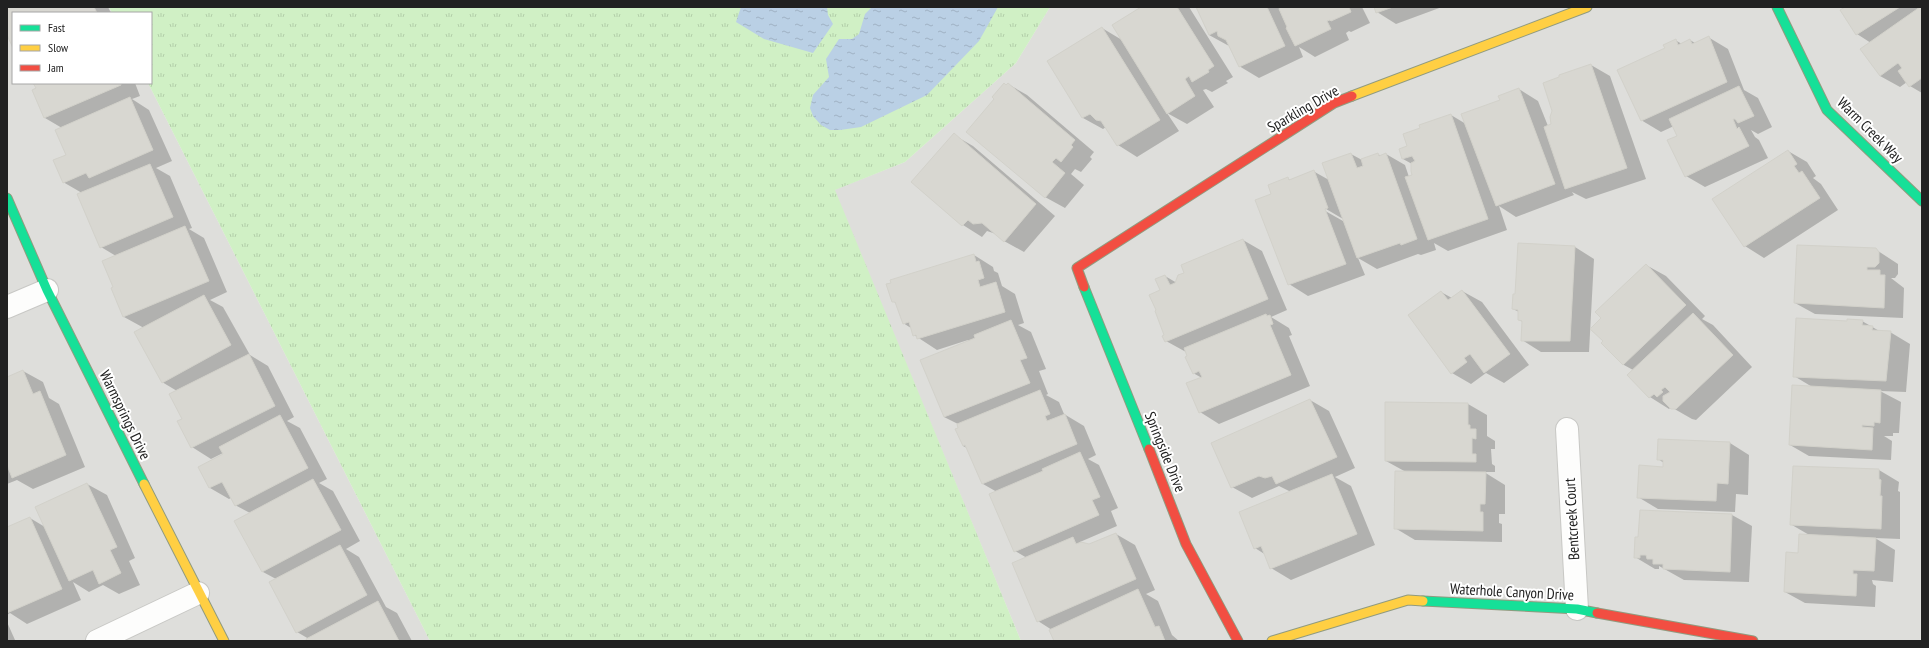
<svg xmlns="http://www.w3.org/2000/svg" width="1929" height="648" font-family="'PT Sans Narrow',sans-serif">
<defs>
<pattern id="grass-tufts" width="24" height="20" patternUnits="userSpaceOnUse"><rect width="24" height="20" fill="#d0f0c5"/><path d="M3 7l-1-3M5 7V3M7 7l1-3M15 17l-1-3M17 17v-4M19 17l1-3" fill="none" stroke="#b2cea9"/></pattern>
<pattern id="water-ripples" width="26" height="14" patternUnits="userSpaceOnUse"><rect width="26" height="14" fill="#bad0e5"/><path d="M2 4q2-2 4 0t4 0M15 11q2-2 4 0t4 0" fill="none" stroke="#a0b2c4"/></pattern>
</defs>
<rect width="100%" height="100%" fill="#efefe9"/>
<g fill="#dededb">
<path d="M7,7H109L112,13H13V83H148L430,641H7Z"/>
<path d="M1050,7H1922V641H1021L834,190L905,162L1016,63Z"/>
</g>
<path fill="url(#grass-tufts)" d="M109,7H1050L1016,63L905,162L835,190L1021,641H430L148,83H151V13H112Z"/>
<g fill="url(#water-ripples)">
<path d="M741,7H827L828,15L833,24L813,53L764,39L736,22Z"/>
<path d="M872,7H998L979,41L927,95L861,127L840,130H830L821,125L813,116L810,108L813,95L829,77L826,59L839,39H852L859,34L865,14Z"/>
</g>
<g fill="#0003" fill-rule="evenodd">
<path d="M8,7H108L111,13H13V46L7,33Z"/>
<path d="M1143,7H1189L1233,77L1226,81L1228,83L1212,92L1206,89L1203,90L1214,107L1187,124L1167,113L1179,131L1137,157L1118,145L1106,127L1103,129L1083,118L1048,61L1102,28L1122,40Z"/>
<path d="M1197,7H1362L1370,23L1351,32L1349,31L1346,33L1349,40L1315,57L1299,47L1303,57L1259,78L1239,66L1229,46L1209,35Z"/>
<path d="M1375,7H1442L1396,24L1377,12Z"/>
<path d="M1846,7H1922V93L1910,86L1907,82L1900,87L1880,76L1871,43L1857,34Z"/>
<path d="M1708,37L1728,49L1744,90L1758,98L1772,127L1758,134L1751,130L1755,137L1759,140L1768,158L1705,187L1686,176L1678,136L1674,126L1661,132L1641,120L1666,49L1675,40L1682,44L1690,40L1695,43Z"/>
<path d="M1591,65L1610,76L1646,179L1586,199L1572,192L1574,195L1516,217L1499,206L1507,230L1448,251L1434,243L1436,250L1421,255L1418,254L1377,269L1358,258L1365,275L1308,296L1289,284L1273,195L1288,178L1290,180L1313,171L1329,180L1351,154L1362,160L1378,154L1381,156L1386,154L1405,165L1409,177L1414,176L1412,164L1403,159L1409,147L1451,115L1466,124L1519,89L1538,101L1548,126L1553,124ZM1321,206L1343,219V221L1320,208Z"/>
<path d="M34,83H135L140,96L132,99L149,110L172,161L156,168L170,176L192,228L189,229L204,238L227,292L210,300L223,307L250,355L268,366L294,417L287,421L300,428L327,479L319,483L333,491L360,541L346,549L359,557L386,607L397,613L412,641H308L309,639L297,632L276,579L263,572L235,521L250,513L235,505L231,498L229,499L210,488L224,454L223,453L211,459L192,447L183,420L177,391L162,382L144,328L124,317L114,287L116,256L101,247L82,193L63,182L67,156L62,128L45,118L33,90L37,88Z"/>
<path d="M1008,84L1027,95L1094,152L1090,157L1092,159L1081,172L1075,169L1071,174L1084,185L1065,208L1045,197Z"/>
<path d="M954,135L973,146L1055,216L1024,252L1004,241L996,234L987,231L982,237L963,225L913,182Z"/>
<path d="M1788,151L1807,162L1816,176L1813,178L1821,184L1838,210L1764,258L1745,246Z"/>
<path d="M1243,240L1262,251L1287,310L1271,317L1289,328L1292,335L1289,336L1310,386L1219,424L1200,412L1202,378L1193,373L1186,352L1166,341L1162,291L1165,276L1177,283L1186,274Z"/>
<path d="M1575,247L1594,259L1589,352H1541L1522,340L1523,322L1519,320V312L1513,309L1516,295Z"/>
<path d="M1875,249L1898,264V274L1895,278H1891L1904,288L1903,318L1815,314L1795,303Z"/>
<path d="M974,255L993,267L994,271L998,273L1002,286L1015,294L1024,323L1018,325L1031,332L1046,369L1039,371L1048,394L1046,395L1059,402L1064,414L1084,426L1096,455L1088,459L1099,465L1118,508L1111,511L1117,526L1080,542L1089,545L1116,534L1135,545L1155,590L1146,594L1158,601L1172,635L1179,641H1055L1052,630L1038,621L1027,558L1015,551L997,492L983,484L967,448L963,446L958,424L944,417L968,340L937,350L914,335L911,328L903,323L897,304L893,301Z"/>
<path d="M1646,265L1666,276L1705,316L1702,319L1713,325L1752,367L1696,420L1692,419L1671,407L1669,409L1650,397L1633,370L1624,365L1603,343L1604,341L1602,318Z"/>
<path d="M1462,291L1482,302L1529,365L1504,383L1486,373L1471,384L1452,373L1441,292L1452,298Z"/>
<path d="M1862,321L1881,332H1890L1910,344L1906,392L1880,391L1901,402L1899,433H1893V436H1884L1892,441L1891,460L1809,456L1790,445L1814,388L1794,376L1848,322Z"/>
<path d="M23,371L43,382L49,398L59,404L85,467L33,489L17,480L7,484V378Z"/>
<path d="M1310,400L1329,411L1355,468L1335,477L1351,486L1375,545L1291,580L1271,568L1266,555L1255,548L1291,492L1279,486L1252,498L1232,487Z"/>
<path d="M1468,404L1487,415V436L1495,441V449H1491L1492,464L1495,466V472H1484L1505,485V514H1499V523L1502,524V542L1415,540L1395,528L1406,472L1386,461Z"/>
<path d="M1730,443L1749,455L1748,495L1736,494L1735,512L1658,509L1638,497L1664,468V463L1658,459Z"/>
<path d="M1794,467L1879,470L1899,482L1898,491L1900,492V539L1875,538L1895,550L1893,582L1872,580L1873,584L1876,586L1875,607L1805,603L1785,592L1799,554L1811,536L1792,525Z"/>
<path d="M87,484L107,495L135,558L129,561L140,585L119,594L103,585L89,592L73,582L81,600L27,624L10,613L7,615V528L30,518L45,527Z"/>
<path d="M1641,511L1732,515L1752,526L1749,582L1684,580L1659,566V569H1655L1635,557L1639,538Z"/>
<path d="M7,622L15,640L12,641H7Z"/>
</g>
<g fill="#d8d7d1" stroke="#d2d1ca">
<path d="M7,7H94L97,13H13V48L7,35Z"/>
<path d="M1141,7H1177L1214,66L1208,70L1209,72L1192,82L1189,76L1185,79L1195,96L1167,114L1112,25Z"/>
<path d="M1196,7H1267L1285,46L1239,67L1226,40L1218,36L1217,31L1209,35Z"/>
<path d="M1280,7H1349L1351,12L1331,21L1330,20L1327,21L1331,29L1295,46L1286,28L1287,27L1279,9Z"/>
<path d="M1374,7H1393L1376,13Z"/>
<path d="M1845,7H1900L1856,35L1840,10Z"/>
<path d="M1920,7H1922V78L1909,87L1898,71L1902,68L1898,63L1880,76L1860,49Z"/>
<path d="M1102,27L1160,120L1117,146L1101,121L1096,120L1090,114L1082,118L1047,61Z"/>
<path d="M1709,36L1727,82L1641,121L1617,70L1665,48L1663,45L1676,39L1678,45L1690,39L1692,44Z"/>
<path d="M1591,64L1627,168L1565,189L1544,127L1551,124L1550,117L1552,111L1543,83L1559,77V75Z"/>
<path d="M33,83H121V85L44,118L32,90L36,88Z"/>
<path d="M1004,83L1006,85L1008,83L1075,140L1071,145L1073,147L1061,162L1056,158L1052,162L1065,173L1045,198L966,132L994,99L992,97Z"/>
<path d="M1739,86L1754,116L1738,123L1735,119H1733L1737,129L1739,127L1749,146L1685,177L1667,140L1677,136L1669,119Z"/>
<path d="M1519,88L1555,184L1496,206L1461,114L1500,100L1498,96Z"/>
<path d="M130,97L153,150L89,178L86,173L63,183L53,160L66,155L55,130Z"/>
<path d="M1451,114L1488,219L1428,240L1405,177L1412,175L1411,171V163L1415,161L1412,156L1402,159L1399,149L1407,146L1403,134L1420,128L1419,125Z"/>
<path d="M954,133L1036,204L1004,242L982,223L973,224L968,220L962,226L911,182Z"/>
<path d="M1788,150L1797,164L1794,166L1799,173L1802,171L1820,198L1744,247L1712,199Z"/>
<path d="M1351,153L1357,168L1363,166L1361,159L1378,153L1379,156L1386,153L1417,239L1401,245L1400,243L1357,258L1322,163Z"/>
<path d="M150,164L173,217L100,248L77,194Z"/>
<path d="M1314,170L1328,208L1325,209L1346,264L1288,285L1255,200L1271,194L1268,185L1288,177L1289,180Z"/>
<path d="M185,226L209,281L123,317L111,288L113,287L102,261Z"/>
<path d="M1243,239L1268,299L1165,342L1162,336L1164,335L1155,311L1156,310L1149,295L1160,290L1155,279L1165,275L1170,285L1175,283L1178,275L1184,273L1181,265Z"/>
<path d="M1518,243L1575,246L1570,341H1521L1522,321L1518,320V310L1512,309L1513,294H1515Z"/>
<path d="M1797,245L1876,248L1879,252V263L1875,267H1867V270H1880V275H1885L1884,308L1794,303Z"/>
<path d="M974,254L976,262L979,261L984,278L978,280L980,287L996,282L1005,312L917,339L916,335L913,336L909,322L903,324L895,302H892L886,284L891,283L890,280Z"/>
<path d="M1646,264L1686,305L1623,365L1601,343L1603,341L1590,329L1601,318L1595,312Z"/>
<path d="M1462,290L1510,354L1484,373L1470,354L1464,358L1467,362L1451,374L1408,315L1441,291L1448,300Z"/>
<path d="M204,295L231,345L162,383L134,332Z"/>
<path d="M1693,313L1733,355L1676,409H1671L1663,401V396L1670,392L1665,387L1661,390L1663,392L1657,397L1654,394L1649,398L1627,375Z"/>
<path d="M1266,314L1267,316L1270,315L1273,324L1270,325L1291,375L1199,413L1186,383L1202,377L1199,371L1193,374L1185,357L1187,356L1184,348Z"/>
<path d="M1796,318L1847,321V319L1863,320L1862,325L1873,326L1872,330L1891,331L1886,381L1793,377Z"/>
<path d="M1011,320L1027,358L1020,360L1030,383L944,417L920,360L975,338L974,335Z"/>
<path d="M249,354L275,406L191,448L177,421L182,419L169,394Z"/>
<path d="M23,370L33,394L40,391L66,455L12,478L7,465V377Z"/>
<path d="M1792,385L1881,390L1880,423L1874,422V426L1862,425V427L1873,428L1872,450L1789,445Z"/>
<path d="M1040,390L1050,414L1045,416L1047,421L1065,414L1077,444L982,484L965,445L963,446L955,429L958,428L957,424Z"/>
<path d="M1310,399L1337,457L1276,484L1272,476L1265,478L1259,476L1231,488L1211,443Z"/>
<path d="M1385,402L1468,403V425H1470V429H1476V439L1472,438V454H1476V462L1385,461Z"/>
<path d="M280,415L308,468L235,506L222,482L209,488L198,467L223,454L219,447Z"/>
<path d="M1658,439L1730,442L1728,484L1717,483L1716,501L1637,498L1639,465L1663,467V460H1657Z"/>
<path d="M1080,452L1100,497L1092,500L1099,515L1014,552L989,494L1043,471L1042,469Z"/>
<path d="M1793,466L1879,469V479L1881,480L1880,496H1882L1881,529L1790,525Z"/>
<path d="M1395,471L1486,472L1485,504H1480V512H1483V531L1394,529Z"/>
<path d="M1332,474L1357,534L1270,569L1261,546L1254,549L1239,512Z"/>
<path d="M313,479L341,530L262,572L234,521Z"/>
<path d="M87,483L117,547L110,550L121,573L99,584L93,570L69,581L35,507Z"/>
<path d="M1640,510L1732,514L1730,572L1663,569V564H1653V559H1647L1646,555H1640V558H1634L1635,537H1638Z"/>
<path d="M30,517L62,589L7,613V527Z"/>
<path d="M1116,533L1136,579L1037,622L1012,563L1073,537L1076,544L1081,542L1089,544Z"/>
<path d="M1799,534L1876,538L1874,571L1853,570V574H1857L1856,596L1784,592L1786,552L1798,553Z"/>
<path d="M340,545L367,595L296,633L269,582Z"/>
<path d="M1138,589L1155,627L1159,626L1165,641H1054L1049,630Z"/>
<path d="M378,601L399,641H307L306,639Z"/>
</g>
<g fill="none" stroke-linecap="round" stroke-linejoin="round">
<g stroke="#c8c8c5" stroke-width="24">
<g id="street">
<path d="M7,307L47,290"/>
<path d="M1567,429L1577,609"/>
<path d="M97,641L198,593"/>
</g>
</g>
<g stroke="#919b7f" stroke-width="11">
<g id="fast">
<path d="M1777,7L1827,110L1922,201"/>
<path d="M7,198L47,290L144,484"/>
<path d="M1084,287L1149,449"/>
<path d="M1423,601L1577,609L1597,613"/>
</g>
</g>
<g stroke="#919b7f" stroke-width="11">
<g id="slow">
<path d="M1352,96L1587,7"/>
<path d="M144,484L224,641"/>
<path d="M1272,641L1408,600L1423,601"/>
</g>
</g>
<g stroke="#919b7f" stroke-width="11">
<g id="jam">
<path d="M1084,287L1077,268L1334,103L1352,96"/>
<path d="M1149,449L1186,544L1238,641"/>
<path d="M1597,613L1753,641"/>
</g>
</g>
<use href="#street" stroke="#fdfdfc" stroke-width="22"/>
<use href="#fast" stroke="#16e098" stroke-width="9"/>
<use href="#slow" stroke="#ffcf43" stroke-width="9"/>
<use href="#jam" stroke="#f24e42" stroke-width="9"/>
</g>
<g text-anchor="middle" stroke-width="4" stroke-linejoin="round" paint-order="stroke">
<g font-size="15" fill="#212121" stroke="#fff">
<text transform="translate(1303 109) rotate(-30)" y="5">Sparkling Drive</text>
<text transform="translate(1870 130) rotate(45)" y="5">Warm Creek Way</text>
<text transform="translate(125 415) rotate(64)" y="5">Warmsprings Drive</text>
<text transform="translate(1165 452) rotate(68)" y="5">Springside Drive</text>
<text transform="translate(1572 519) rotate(-93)" y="5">Bentcreek Court</text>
<text transform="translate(1512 592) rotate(3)" y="5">Waterhole Canyon Drive</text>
</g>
</g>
<rect width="1929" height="648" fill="none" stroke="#212121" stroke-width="16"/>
<rect x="12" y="12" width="140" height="72" fill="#ffffff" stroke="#a6a6a6"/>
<rect x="20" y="25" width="20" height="6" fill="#16e098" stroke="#a6a6a6"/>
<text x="48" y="32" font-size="12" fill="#212121">Fast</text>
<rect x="20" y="45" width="20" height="6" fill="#ffcf43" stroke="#a6a6a6"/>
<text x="48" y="52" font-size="12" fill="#212121">Slow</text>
<rect x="20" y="65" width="20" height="6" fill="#f24e42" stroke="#a6a6a6"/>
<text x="48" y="72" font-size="12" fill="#212121">Jam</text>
</svg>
